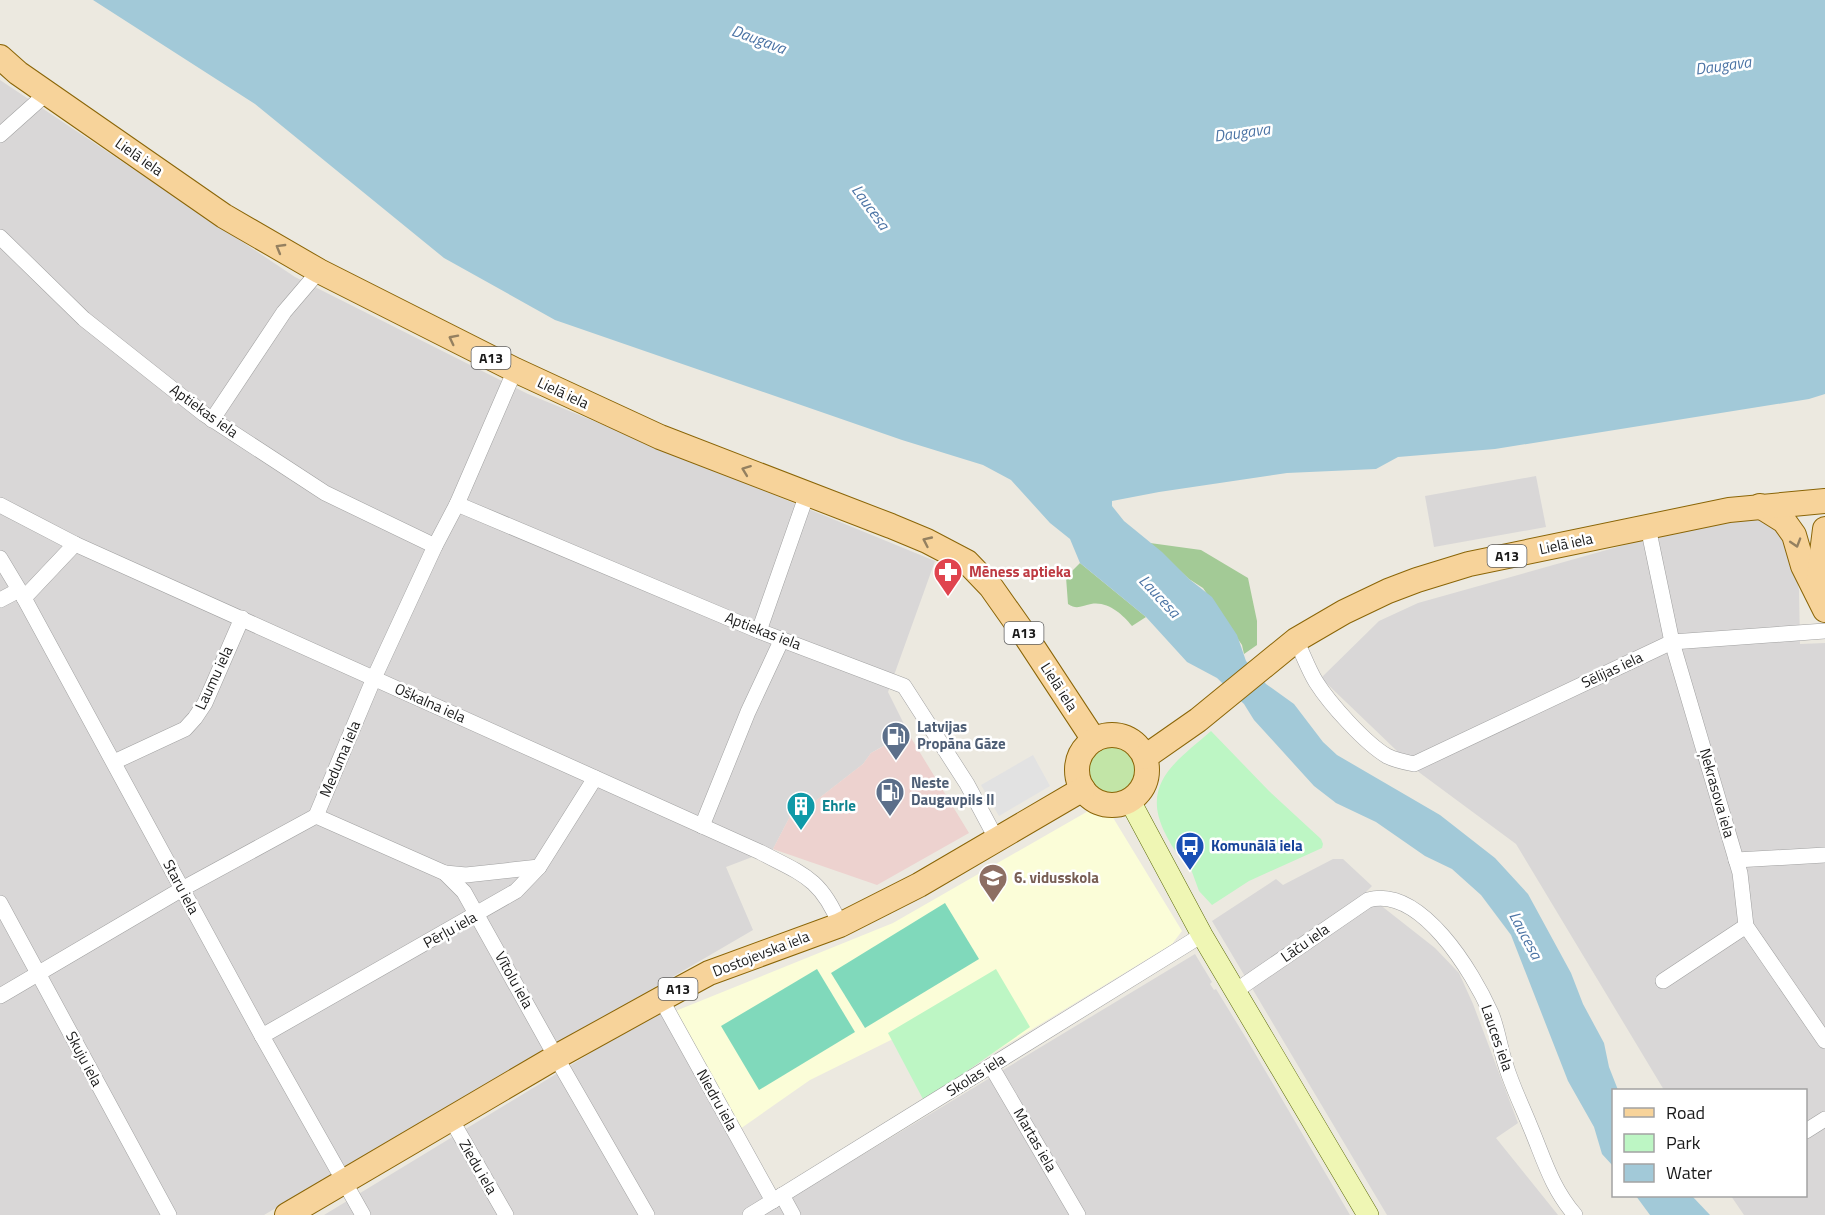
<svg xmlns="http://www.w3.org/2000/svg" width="1825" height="1215" font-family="'Titillium Web',sans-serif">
<rect width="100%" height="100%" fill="#ece9e0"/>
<g fill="#d9d7d7">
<path d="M0,80L295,277L528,394L935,561L888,692L908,732L871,753L863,764L809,806L798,801L773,849L726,867L753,930L264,1215H0Z"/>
<path d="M1536,476L1546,527L1434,547L1425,496Z"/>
<path d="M1759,517L1770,522L1781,535L1793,561L1799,590L1800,644L1825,643V1215H1744L1731,1196H1806V1090H1664L1516,844L1420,773L1321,678L1379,621L1418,603L1642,540Z"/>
<path d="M1333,859H1343L1372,886L1365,893L1435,948L1459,973L1473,1004L1518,1123L1496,1138L1558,1215H1387L1212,921L1276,879L1283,885Z"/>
<path d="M1195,954L1212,982L1210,984L1214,990L1216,989L1246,1038L1350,1215H324L663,1009L776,1207Z"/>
</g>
<path fill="#edd2cf" d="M908,733L969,833L877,885L773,849L798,801L809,806L863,764L871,753Z"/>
<path fill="#fbfdd8" d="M1097,806L1109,811L1182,931L1172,944L924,1095L893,1039L810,1080L740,1129L673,1012L893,923Z"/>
<circle fill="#c2e5a7" cx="1113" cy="771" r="24"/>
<g fill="#a3ca96">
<path d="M1150,543L1201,550L1248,578L1257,621V645L1244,654L1242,645L1203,588L1189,579Z"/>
<path d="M1080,563L1146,617L1132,626C1122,614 1108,601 1091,604C1081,606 1077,610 1068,604L1066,577Z"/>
</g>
<g fill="#bdf6c4">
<path d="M1211,731L1269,791L1321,839L1323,844L1322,848L1249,881L1212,905L1199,891L1188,861C1177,857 1170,843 1165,833C1140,783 1177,761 1211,731Z"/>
<path d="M996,969L1030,1027L924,1101L888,1033Z"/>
</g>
<g fill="#80d9bb">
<path d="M945,903L979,959L865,1028L831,973Z"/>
<path d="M817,969L855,1032L759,1090L721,1026Z"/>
</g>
<path fill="#e2e2e2" d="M1033,755L1050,786L999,816L981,785Z"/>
<g fill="#a2c9d8">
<path d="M93,0H1825V394L1809,399L1495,449L1398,457L1376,469L1287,473L1159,492L1112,501V506L1124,521L1162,552L1189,579L1212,597L1237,635L1246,661L1266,684L1294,704L1323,742L1337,755L1440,815L1495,858L1528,894L1571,973L1583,1004L1604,1043L1609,1067L1618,1090H1614L1613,1166L1602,1154L1594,1127L1568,1081L1511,935L1481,895L1452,869L1425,856L1376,822L1336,803L1314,786L1254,720L1244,704L1217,678L1187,662L1146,617L1080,563L1070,539L1050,523L1011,480L983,465L902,440L555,320L444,258L255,104Z"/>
<path d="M1636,1196H1692L1710,1215H1650Z"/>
</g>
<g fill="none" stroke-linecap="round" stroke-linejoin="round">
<g stroke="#a1a1a1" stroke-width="16">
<g id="street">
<path d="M0,135L47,93"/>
<path d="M0,237L84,319L204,414L325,493L435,546"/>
<path d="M212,420L284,312L319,271"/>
<path d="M457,504L759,631L904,686L967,784L997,840"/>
<path d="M0,505L75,544L760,852C802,874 821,878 840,925"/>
<path d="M1648,527L1672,642L1740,873L1746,926L1825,1041"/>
<path d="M0,558L24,598L262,1036L363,1215"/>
<path d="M24,598L75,544"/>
<path d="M0,600L19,590"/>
<path d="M759,631L807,494"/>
<path d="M1296,640C1303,654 1308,669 1316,682C1330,704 1365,743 1387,756C1395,760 1404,762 1414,764L1672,642L1825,631"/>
<path d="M114,762L185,729L195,718L205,703L242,618"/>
<path d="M316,816L445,873L464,892L556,1057L647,1215"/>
<path d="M702,826L748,712L782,639"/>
<path d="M1736,860L1825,855"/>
<path d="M445,873L466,875L539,867"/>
<path d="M0,903L169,1215"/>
<path d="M1663,981L1746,926"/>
<path d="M1234,992L1368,900C1421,885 1473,973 1491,1013C1498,1030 1500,1049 1506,1066C1512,1086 1522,1106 1530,1126C1544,1159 1551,1187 1575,1215"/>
<path d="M0,996L182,889L316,816L374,678L435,546L457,504L515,370"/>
<path d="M661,999L773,1201"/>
<path d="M262,1036L516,891L539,867L595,778"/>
<path d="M991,1066L1078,1215"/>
<path d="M451,1119L506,1215"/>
<path d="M1806,1131L1825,1119"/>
<path d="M782,1195L793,1215"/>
<path d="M750,1215L1202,935"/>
</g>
</g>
<g stroke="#5b6a09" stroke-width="22">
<path id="secondary" d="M1130,801L1202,935L1368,1215"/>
</g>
<g stroke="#8a6507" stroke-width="26">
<g id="primary">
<path d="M0,57L18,73L224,216L319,271L515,370L660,437L891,526L927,541L967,562L991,587L1027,638L1094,740"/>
<path d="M1760,506L1784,521L1794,535L1803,566L1825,610"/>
<path d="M1817,593L1825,529"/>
<circle cx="1112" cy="770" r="35"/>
<path d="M1145,757L1198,720L1296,640L1344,612L1388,591L1417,580L1469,564L1729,510L1825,501"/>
<path d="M287,1215L556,1057L661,999L709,973L840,925L919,885L1083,789"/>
</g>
</g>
<use href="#street" stroke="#fff" stroke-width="15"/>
<use href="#secondary" stroke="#eff6b4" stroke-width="21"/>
<use href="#primary" stroke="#f7d39a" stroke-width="24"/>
</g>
<defs><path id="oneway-chevron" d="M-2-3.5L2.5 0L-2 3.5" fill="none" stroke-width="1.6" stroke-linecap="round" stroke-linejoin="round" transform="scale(1.5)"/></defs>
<g stroke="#948060">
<use href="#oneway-chevron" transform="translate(280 248) rotate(-150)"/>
<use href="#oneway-chevron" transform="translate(453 339) rotate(-153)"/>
<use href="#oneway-chevron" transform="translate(746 470) rotate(-159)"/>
<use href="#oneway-chevron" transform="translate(927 541) rotate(-155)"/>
<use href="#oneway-chevron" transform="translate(1796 543) rotate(73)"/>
</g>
<defs>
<g id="pharmacy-pin" transform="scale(1.5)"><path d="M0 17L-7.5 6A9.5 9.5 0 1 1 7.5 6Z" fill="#e0444e" stroke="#fff"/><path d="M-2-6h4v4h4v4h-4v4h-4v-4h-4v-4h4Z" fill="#fff"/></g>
<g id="fuel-pin" transform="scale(1.5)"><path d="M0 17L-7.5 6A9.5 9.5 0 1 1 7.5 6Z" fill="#5c6f8a" stroke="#fff"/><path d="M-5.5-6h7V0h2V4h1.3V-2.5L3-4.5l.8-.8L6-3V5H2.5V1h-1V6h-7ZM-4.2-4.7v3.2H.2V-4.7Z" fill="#fff"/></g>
<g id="building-pin" transform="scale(1.5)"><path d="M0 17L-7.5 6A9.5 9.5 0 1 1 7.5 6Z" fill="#0f9aa8" stroke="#fff"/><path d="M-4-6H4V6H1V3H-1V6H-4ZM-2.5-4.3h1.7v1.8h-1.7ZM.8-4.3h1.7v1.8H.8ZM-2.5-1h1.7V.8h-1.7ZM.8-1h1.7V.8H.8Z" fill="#fff"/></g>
<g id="bus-pin" transform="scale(1.5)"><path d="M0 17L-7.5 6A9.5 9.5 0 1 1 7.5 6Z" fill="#1a4fb4" stroke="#fff"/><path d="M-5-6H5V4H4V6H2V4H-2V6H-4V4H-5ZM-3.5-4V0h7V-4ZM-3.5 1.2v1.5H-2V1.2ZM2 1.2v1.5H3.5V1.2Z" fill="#fff"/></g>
<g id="school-pin" transform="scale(1.5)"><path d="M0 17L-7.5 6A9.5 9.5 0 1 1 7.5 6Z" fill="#8d6e63" stroke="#fff"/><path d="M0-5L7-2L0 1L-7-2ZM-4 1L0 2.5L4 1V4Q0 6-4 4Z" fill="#fff"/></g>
</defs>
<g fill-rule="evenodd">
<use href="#pharmacy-pin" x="948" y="572"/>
<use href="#fuel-pin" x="896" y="736"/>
<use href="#fuel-pin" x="890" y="792"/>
<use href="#building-pin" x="801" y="806"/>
<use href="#bus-pin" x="1190" y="846"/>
<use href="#school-pin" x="993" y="878"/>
</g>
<g text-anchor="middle" stroke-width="5" stroke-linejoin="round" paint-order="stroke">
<g fill="#fff" stroke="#5f5f5f" stroke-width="1.5">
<rect x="471.5" y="347" width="39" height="22" rx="4.5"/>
<rect x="1487.5" y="545" width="39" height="22" rx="4.5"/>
<rect x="1004.5" y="622" width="39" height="22" rx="4.5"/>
<rect x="658.5" y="978" width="39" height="22" rx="4.5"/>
</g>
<g font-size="14" font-weight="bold" fill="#1a1a1a">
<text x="491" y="363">A13</text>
<text x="1507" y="561">A13</text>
<text x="1024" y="638">A13</text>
<text x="678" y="994">A13</text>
</g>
<g font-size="15" fill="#1a1a1a" stroke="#fff">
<text transform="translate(139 157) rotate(35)" y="5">Lielā iela</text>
<text transform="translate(563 393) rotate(25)" y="5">Lielā iela</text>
<text transform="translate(204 411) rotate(36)" y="5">Aptiekas iela</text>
<text transform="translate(1566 544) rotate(-12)" y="5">Lielā iela</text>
<text transform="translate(763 631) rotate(21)" y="5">Aptiekas iela</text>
<text transform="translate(1612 670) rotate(-25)" y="5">Sēlijas iela</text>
<text transform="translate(214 678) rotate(-65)" y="5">Laumu iela</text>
<text transform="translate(1059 687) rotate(57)" y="5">Lielā iela</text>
<text transform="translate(430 703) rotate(24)" y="5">Oškalna iela</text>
<text transform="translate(340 759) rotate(-67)" y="5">Meduma iela</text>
<text transform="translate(1717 793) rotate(74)" y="5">Ņekrasova iela</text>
<text transform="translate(181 887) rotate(62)" y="5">Staru iela</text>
<text transform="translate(450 930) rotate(-29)" y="5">Pērļu iela</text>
<text transform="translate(1305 943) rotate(-35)" y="5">Lāču iela</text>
<text transform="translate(761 954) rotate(-21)" y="5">Dostojevska iela</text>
<text transform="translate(514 980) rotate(61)" y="5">Vītolu iela</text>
<text transform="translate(1497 1038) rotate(71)" y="5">Lauces iela</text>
<text transform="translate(84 1059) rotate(62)" y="5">Skuju iela</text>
<text transform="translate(976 1075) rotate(-32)" y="5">Skolas iela</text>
<text transform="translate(717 1100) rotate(61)" y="5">Niedru iela</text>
<text transform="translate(1035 1140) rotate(60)" y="5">Martas iela</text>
<text transform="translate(478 1167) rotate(60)" y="5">Ziedu iela</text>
</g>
<g font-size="15" font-weight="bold" fill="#be3a42" stroke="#fff" text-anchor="start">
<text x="969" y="577">Mēness aptieka</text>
</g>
<g font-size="15" font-weight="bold" fill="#4e5e75" stroke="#fff" text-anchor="start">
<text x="917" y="732">Latvijas<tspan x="917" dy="17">Propāna Gāze</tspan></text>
<text x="911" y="788">Neste<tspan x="911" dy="17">Daugavpils II</tspan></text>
</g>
<g font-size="15" font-weight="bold" fill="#0d838f" stroke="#fff" text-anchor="start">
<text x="822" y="811">Ehrle</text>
</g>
<g font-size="15" font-weight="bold" fill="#164399" stroke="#fff" text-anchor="start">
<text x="1211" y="851">Komunālā iela</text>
</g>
<g font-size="15" font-weight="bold" fill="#785e54" stroke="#fff" text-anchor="start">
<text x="1014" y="883">6. vidusskola</text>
</g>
<g font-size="16" font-style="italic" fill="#4c74a5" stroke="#fff">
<text transform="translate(759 39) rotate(20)" y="6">Daugava</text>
<text transform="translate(1723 65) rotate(-8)" y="6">Daugava</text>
<text transform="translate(1242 132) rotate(-8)" y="6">Daugava</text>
<text transform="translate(871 207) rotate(54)" y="6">Laucesa</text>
<text transform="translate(1160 596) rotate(47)" y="6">Laucesa</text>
<text transform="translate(1526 935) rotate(62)" y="6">Laucesa</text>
</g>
</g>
<rect x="1612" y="1089" width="195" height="108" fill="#ffffff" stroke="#a3a3a3" stroke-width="1.5"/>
<rect x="1624" y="1108" width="30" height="9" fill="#f7d39a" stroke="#a3a3a3" stroke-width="1.5"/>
<text x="1666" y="1119" font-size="18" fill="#1a1a1a">Road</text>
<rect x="1624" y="1134" width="30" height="18" fill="#bdf6c4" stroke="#a3a3a3" stroke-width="1.5"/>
<text x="1666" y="1149" font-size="18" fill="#1a1a1a">Park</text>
<rect x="1624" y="1164" width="30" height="18" fill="#a2c9d8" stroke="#a3a3a3" stroke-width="1.5"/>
<text x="1666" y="1179" font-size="18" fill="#1a1a1a">Water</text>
</svg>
